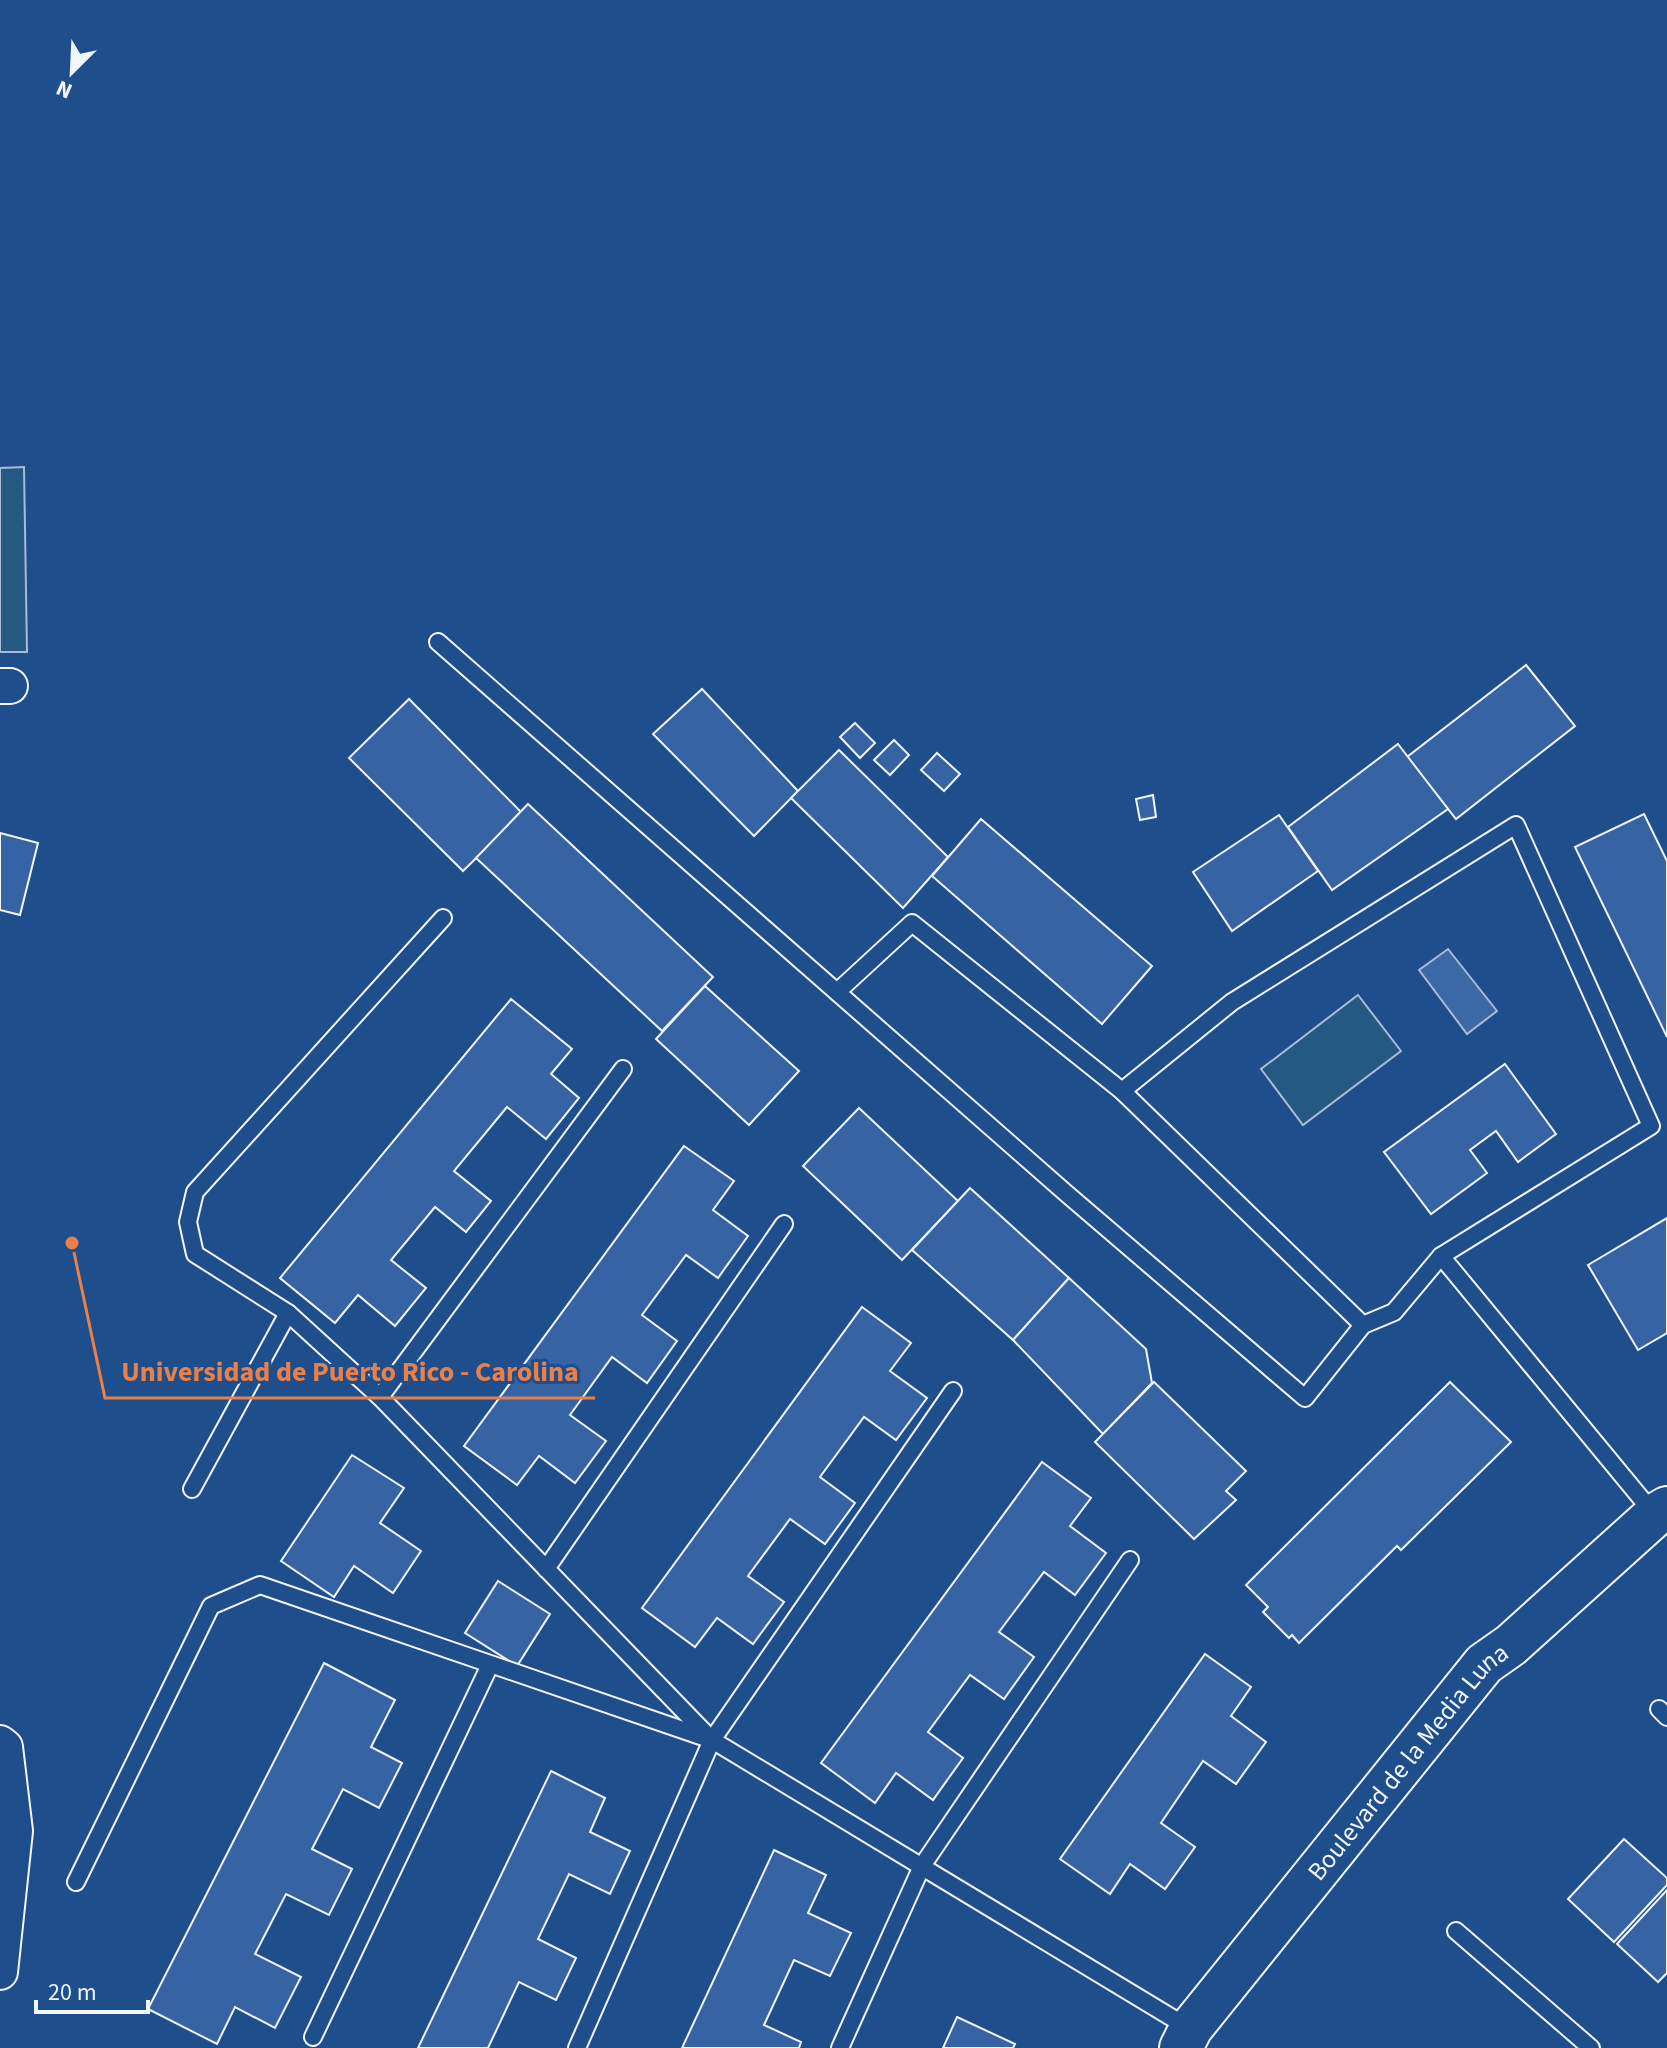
<svg xmlns="http://www.w3.org/2000/svg" width="1667" height="2048" font-family="'Source Sans 3',sans-serif">
<rect width="100%" height="100%" fill="#1f4e8c"/>
<g fill="#245a82" stroke="#a8bbd7" stroke-width="2">
<path d="M24,467L27,652H0V468Z"/>
<path d="M1358,995L1401,1051L1303,1125L1261,1069Z"/>
</g>
<path fill="#3b69a3" stroke="#a8bbd7" stroke-width="2" d="M1448,949L1497,1011L1467,1034L1419,970Z"/>
<g fill="#3563a3" stroke="#f2f6ff" stroke-width="2">
<path d="M1526,665L1575,726L1456,819L1407,757Z"/>
<path d="M702,689L798,791L754,836L653,734Z"/>
<path d="M409,699L522,813L463,871L349,758Z"/>
<path d="M855,723L875,743L860,758L840,737Z"/>
<path d="M894,740L909,755L890,775L874,760Z"/>
<path d="M1398,744L1448,809L1332,890L1288,827Z"/>
<path d="M839,750L948,857L903,908L791,798Z"/>
<path d="M937,753L960,774L944,791L921,770Z"/>
<path d="M1153,795L1156,817L1140,820L1136,799Z"/>
<path d="M528,804L713,977L662,1031L476,858Z"/>
<path d="M1644,814L1667,861V1037L1575,847Z"/>
<path d="M1279,815L1318,871L1232,931L1193,872Z"/>
<path d="M981,819L1152,966L1102,1024L932,876Z"/>
<path d="M0,833L38,843L20,915L0,910Z"/>
<path d="M705,986L799,1071L749,1125L656,1039Z"/>
<path d="M511,999L572,1049L551,1074L579,1098L546,1139L507,1107L454,1171L491,1201L466,1232L435,1207L391,1260L426,1288L395,1326L358,1295L335,1323L280,1278Z"/>
<path d="M1505,1064L1556,1134L1518,1162L1496,1131L1470,1150L1487,1173L1431,1214L1384,1152Z"/>
<path d="M859,1108L958,1201L902,1260L803,1166Z"/>
<path d="M684,1146L734,1181L713,1210L748,1236L718,1278L686,1255L642,1315L677,1341L647,1383L612,1357L570,1415L606,1441L575,1483L539,1456L517,1485L464,1446Z"/>
<path d="M970,1188L1069,1278L1013,1340L912,1250Z"/>
<path d="M1667,1218V1333L1638,1350L1588,1265Z"/>
<path d="M1069,1278L1146,1349L1152,1383L1103,1434L1013,1340Z"/>
<path d="M862,1307L911,1343L890,1371L927,1398L896,1440L864,1417L820,1477L855,1503L825,1544L790,1519L748,1576L784,1602L753,1644L717,1618L695,1647L642,1608Z"/>
<path d="M1154,1382L1246,1471L1226,1491L1236,1500L1194,1539L1095,1442Z"/>
<path d="M1450,1382L1511,1442L1401,1550L1397,1546L1299,1643L1292,1635L1289,1638L1263,1612L1268,1607L1246,1585Z"/>
<path d="M352,1455L404,1488L380,1523L421,1551L393,1593L354,1566L334,1597L281,1561Z"/>
<path d="M1042,1462L1091,1498L1070,1526L1106,1553L1075,1595L1044,1572L999,1632L1034,1657L1004,1699L970,1675L928,1732L963,1758L933,1800L896,1773L875,1803L821,1763Z"/>
<path d="M498,1581L550,1614L517,1666L465,1633Z"/>
<path d="M1205,1654L1251,1687L1231,1716L1266,1742L1236,1784L1203,1761L1161,1823L1195,1847L1165,1889L1130,1864L1110,1894L1060,1859Z"/>
<path d="M324,1663L395,1700L371,1747L402,1763L379,1808L343,1789L312,1849L352,1869L329,1915L286,1894L255,1954L301,1977L275,2028L235,2007L217,2044L148,2009Z"/>
<path d="M551,1771L605,1798L590,1832L630,1851L610,1894L569,1874L538,1939L576,1958L556,2000L519,1982L488,2048H418Z"/>
<path d="M1624,1839L1667,1878V1885L1614,1942L1568,1899Z"/>
<path d="M774,1850L826,1875L808,1913L851,1933L830,1976L794,1960L764,2025L801,2042L799,2048H682Z"/>
<path d="M1667,1890V1973L1658,1982L1617,1944Z"/>
<path d="M957,2017L1015,2044L1013,2048H943Z"/>
</g>
<g fill="none" stroke-linecap="round" stroke-linejoin="round">
<g stroke="#f2f6ff" stroke-width="20">
<g id="service">
<path d="M438,642L1067,1194L1305,1398L1363,1325L1394,1312L1441,1256L1651,1126L1516,825L1232,1002L1122,1091"/>
<path d="M443,918L195,1192L188,1222L195,1254L288,1313L380,1397L708,1736"/>
<path d="M837,992L912,923L1122,1091L1363,1325"/>
<path d="M1441,1256L1654,1514"/>
<path d="M380,1397L623,1069"/>
<path d="M192,1489L288,1313"/>
<path d="M546,1569L784,1224"/>
<path d="M1659,1709L1667,1717"/>
<path d="M76,1882L211,1606L260,1585L712,1740L1189,2028"/>
<path d="M1456,1931L1591,2048"/>
<path d="M313,2037L490,1665"/>
<path d="M577,2048L712,1740L953,1391"/>
<path d="M840,2048L922,1866L1130,1560"/>
</g>
</g>
<g stroke="#f2f6ff" stroke-width="38">
<g id="minor">
<path d="M0,686H10"/>
<path d="M0,1743L5,1747L15,1831L0,1972"/>
</g>
</g>
<g stroke="#f2f6ff" stroke-width="46">
<g id="tertiary">
<path id="s1" d="M1181,2048L1191,2028L1484,1664L1511,1645L1655,1515L1667,1508"/>
</g>
</g>
<use href="#service" stroke="#1f4e8c" stroke-width="16"/>
<use href="#minor" stroke="#1f4e8c" stroke-width="34"/>
<use href="#tertiary" stroke="#1f4e8c" stroke-width="42"/>
</g>
<g text-anchor="middle" stroke-width="6" stroke-linejoin="round" paint-order="stroke">
<g font-size="26" fill="#f2f6ff" stroke="#1f4e8c">
<text dy="9" stroke="none"><textPath href="#s1" startOffset="366">Boulevard de la Media Luna</textPath></text>
</g>
</g>
<path fill="none" stroke="#ea8049" stroke-width="3" d="M72 1243L105 1398H595"/>
<circle fill="#ea8049" stroke="#1f4e8c" stroke-width="3" cx="72" cy="1243" r="8"/>
<g font-size="28" text-anchor="middle" font-weight="bold" fill="#ea8049" stroke="#1f4e8c" stroke-width="6" stroke-linejoin="round" paint-order="stroke">
<text x="350" y="1381">Universidad de Puerto Rico - Carolina</text>
</g>
<g transform="translate(72 72) rotate(204)" stroke="#1f4e8c" stroke-width="6" paint-order="stroke">
<path d="M0-6L14 30L0 20L-14 30Z" fill="#f2f6ff"/>
<text y="-12" font-size="22" font-weight="bold" text-anchor="middle" fill="#f2f6ff">N</text>
</g>
<path d="M36 2000v12h112v-12" fill="none" stroke="#f2f6ff" stroke-width="4"/>
<text x="48" y="2000" font-size="24" fill="#f2f6ff" stroke="#1f4e8c" stroke-width="6" paint-order="stroke">20 m</text>
</svg>
